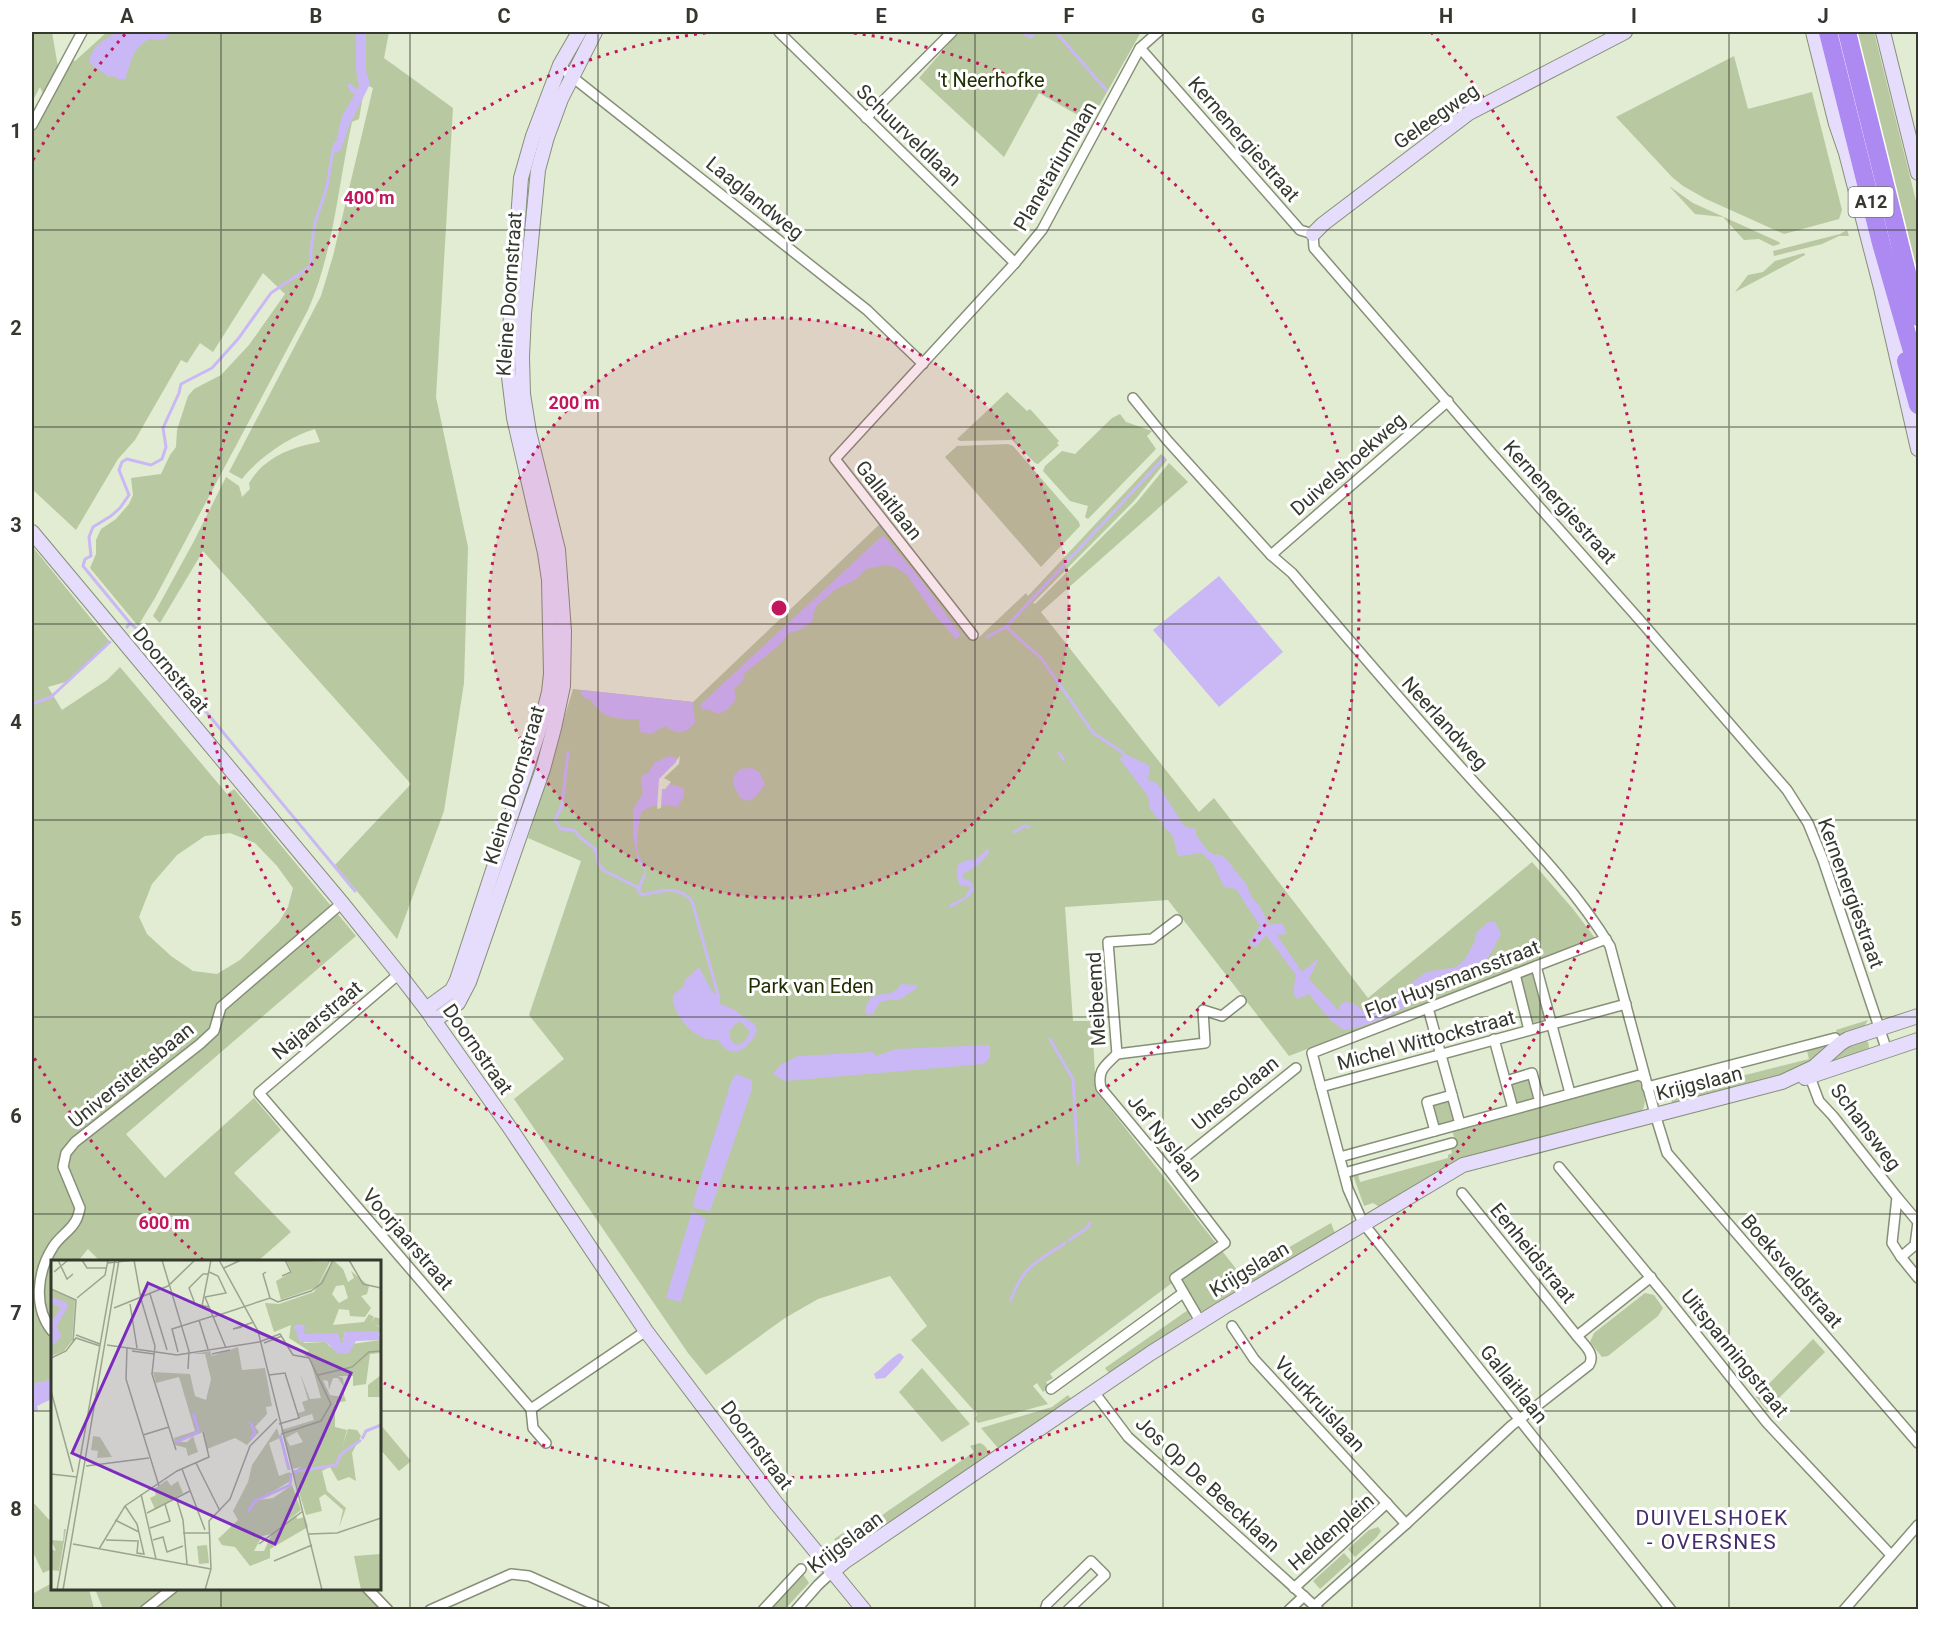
<svg xmlns="http://www.w3.org/2000/svg" width="1950" height="1641" font-family="Roboto,sans-serif">
<rect width="100%" height="100%" fill="#e1ecd2"/>
<g fill="#b8c8a0" fill-rule="evenodd">
<path d="M32,32H52L59,73L67,58L75,61L107,32H389L384,58L453,108L436,397L468,547L464,683L444,811L397,939L335,865L411,784L203,551L160,623L153,616L194,541L226,477L239,486L242,497L250,489L249,483C265,457 291,447 320,442L315,429C290,436 258,458 242,479L229,472L321,296L333,256L373,88L365,84L359,119L352,122C338,185 334,251 308,310L155,598L138,626L90,568L96,554V540L101,529L116,519L129,504L133,495L131,478L161,474L170,455L176,447L177,430L188,396L194,389L221,375L249,345L285,294L263,273L213,352L200,343L187,363L181,360L135,440L118,459L76,530L32,489V125L45,99L40,87L32,102Z"/>
<path d="M959,32H1141L1090,122L1039,93L1004,157L919,78Z"/>
<path d="M1852,32H1874L1918,209V294Z"/>
<path d="M1734,56L1748,109L1812,92L1842,210L1839,219L1784,234L1706,199L1683,186L1672,177L1616,117Z"/>
<path d="M1669,186L1693,203L1779,242L1780,244L1773,246L1759,239L1744,240L1723,217L1695,214Z"/>
<path d="M1847,230L1849,236H1839L1822,244L1774,256L1773,251L1840,234Z"/>
<path d="M1804,253L1805,255L1735,292L1748,275L1763,272L1775,261Z"/>
<path d="M1007,392L1027,411L1030,409L1059,441L1057,443L1059,445L1038,464L1035,463L1012,440L960,441L957,439Z"/>
<path d="M1120,414L1126,422L1152,431L1147,436L1156,449L1088,519L1085,517L1088,506L1070,501L1043,471L1045,466L1062,451L1075,454L1112,418Z"/>
<path d="M1008,444L1013,446L1079,522L1080,526L1041,567L945,457L957,446Z"/>
<path d="M1161,454L1167,460L1134,501L1033,603L1035,604L1137,502L1169,463L1188,482L1041,612L1199,812L1214,798L1368,998L1532,862L1573,909L1595,938L1289,1056L1168,900L1065,907L1073,1021H1092L1096,1091L1241,1275L1331,1223L1335,1233L1206,1312L1198,1310L1180,1280L1172,1283L1050,1374L1053,1378L1046,1382L1049,1387L1043,1392L1037,1383L1033,1386L1048,1404L978,1423L975,1419L977,1414L911,1340L927,1326L890,1276L818,1299L785,1318L706,1375L688,1353L514,1099L564,1059L529,1015L581,861L528,838L573,689L693,702L883,521L976,640L1026,593L1028,596Z"/>
<path d="M32,546L110,642L69,681L48,687L62,710L107,680L120,667L227,794L234,789L356,936L126,1134L165,1178L254,1098L281,1130L234,1173L291,1232L258,1261H100L88,1249L78,1261L52,1262V1380L32,1384ZM230,833L255,843L277,866L293,888L288,907L279,922L240,960L217,974L193,971L171,956L147,934L139,917L152,884L177,855L205,836Z"/>
<path d="M1534,972L1547,1019L1532,1023L1519,977Z"/>
<path d="M1868,1020L1865,1025L1858,1030L1804,1069L1672,1103L1670,1094L1809,1059L1807,1051L1835,1042L1838,1038L1836,1030Z"/>
<path d="M1865,1040L1868,1042L1869,1047L1868,1051L1821,1071L1840,1049Z"/>
<path d="M1529,1078L1536,1100L1516,1106L1510,1083Z"/>
<path d="M1639,1079C1643,1092 1650,1105 1638,1115L1461,1160L1381,1208L1373,1203L1364,1206L1353,1175L1358,1174L1360,1182L1448,1158V1155L1452,1153L1451,1149L1457,1147L1452,1130Z"/>
<path d="M1451,1099L1457,1122L1437,1127L1431,1104Z"/>
<path d="M1645,1293L1654,1295L1663,1308L1658,1316L1608,1356L1602,1357L1590,1342L1594,1333Z"/>
<path d="M1188,1310L1191,1315L1189,1322L1155,1342L1110,1374L1105,1368Z"/>
<path d="M1813,1339L1825,1352L1767,1410L1756,1397Z"/>
<path d="M922,1368L970,1424L942,1442L899,1392Z"/>
<path d="M1068,1395L1072,1400L1004,1446L997,1447L981,1428L1052,1407Z"/>
<path d="M380,1424L411,1461L399,1471L380,1449Z"/>
<path d="M980,1443C987,1446 990,1452 986,1459L846,1554L834,1539L849,1529L853,1535L974,1452L970,1446Z"/>
<path d="M32,1501L52,1523V1569L43,1573L32,1550Z"/>
<path d="M1378,1527L1381,1531L1376,1538L1355,1557L1348,1549L1369,1530Z"/>
<path d="M1344,1553L1351,1561L1320,1589L1313,1581Z"/>
<path d="M803,1574L809,1583L785,1609H771Z"/>
<path d="M52,1583V1588L89,1589L94,1609H32V1594Z"/>
<path d="M95,1589H360L379,1609H103Z"/>
</g>
<g fill="#cab8f6" fill-rule="evenodd">
<path d="M117,32H172L163,40L149,39C130,51 132,62 125,79H118L111,75L109,77L92,65V63L89,64C90,46 105,40 117,32Z"/>
<path d="M356,32H365L366,34V70L370,84L349,126L341,150L335,153L332,151L333,144L339,138L336,137L339,133L338,132L342,116L355,94L351,92L347,86L349,83L351,84L357,90L359,86L356,71Z"/>
<path d="M883,535L917,575L961,635L956,639L934,614L907,575L895,567L886,565L866,569L855,580L836,589L817,605L813,614L814,618C807,628 800,630 789,633C779,648 758,661 744,674C744,681 741,684 734,688L736,699L728,709L719,714L707,709L703,710L700,705Z"/>
<path d="M1219,576L1283,652L1219,707L1153,630Z"/>
<path d="M582,690L693,702L695,722C684,735 679,735 665,726L651,734L640,732L639,719C619,719 602,720 591,700L584,698L581,693Z"/>
<path d="M1127,755L1150,766L1148,780L1157,783L1184,826L1196,829V835L1208,851L1215,855H1221L1227,860L1246,884L1252,898L1259,905L1269,925L1282,923L1287,934L1277,935L1302,972L1319,958L1309,979L1339,1011L1340,1005L1344,1002L1354,1003L1361,1010L1374,1009L1387,1002L1426,972L1456,967L1465,959L1475,941L1476,933L1488,922H1495L1501,934C1495,944 1490,958 1481,966C1471,975 1463,974 1452,980C1418,1000 1383,1024 1344,1030L1330,1020L1309,994L1297,999L1293,993L1296,975L1266,935L1255,948L1249,942L1260,926L1236,889L1224,887L1213,864L1202,853L1178,856L1173,837L1150,809L1148,796L1119,758Z"/>
<path d="M669,756L678,758L677,762L659,779L669,784L684,788V797L677,807C664,805 651,803 641,813C639,824 636,837 637,849C638,859 648,866 646,877L644,876L645,870L638,861L633,835V810L643,793L641,782L642,776L649,772L654,763Z"/>
<path d="M752,768L760,773L765,785L755,797L749,801L740,798L734,786L733,777L740,769Z"/>
<path d="M987,849L990,852L978,865L963,874V879L971,881L974,890L969,897L951,908L949,905L965,897L970,888L968,885L960,886C954,866 955,861 976,859Z"/>
<path d="M699,967L713,993L721,996L719,1000L721,1005C736,1007 742,1018 755,1024L757,1031C749,1049 732,1062 718,1040C713,1039 708,1040 704,1038C689,1033 671,1011 673,995L683,987L685,980ZM740,1021L750,1032L745,1041L738,1045L734,1044C726,1034 730,1027 740,1021Z"/>
<path d="M901,984L917,985V988L899,1000H889L880,1002L873,1014L868,1015L865,1012L867,1003L873,996C885,993 894,996 901,984Z"/>
<path d="M990,1045V1057L984,1064L785,1081L773,1074L780,1065L798,1056L873,1052L876,1056L896,1049Z"/>
<path d="M736,1074L752,1080V1089L710,1211L695,1208L693,1203L731,1082Z"/>
<path d="M692,1211L706,1219L681,1302L666,1298Z"/>
<path d="M900,1353L904,1357L898,1365L885,1378L876,1379L874,1374C884,1367 890,1358 900,1353Z"/>
<path d="M49,1380H52V1399L37,1406L38,1410L32,1412V1384Z"/>
</g>
<path fill="#e1ecd2" d="M680,756L679,764L664,778L671,782L665,789H662L661,808L657,809L659,779L676,762V761Z"/>
<g fill="none" stroke-linecap="round" stroke-linejoin="round">
<g stroke="#cab8f6" stroke-width="3">
<path d="M1022,32L1031,37L1033,34"/>
<path d="M1056,32L1106,90"/>
<path d="M130,623L137,629"/>
<path d="M127,627L130,623L83,566L85,559L91,556L89,537L93,527L111,516L120,508L129,495L119,470L122,462L127,459L151,465L162,459L166,447L163,428L179,393L181,384L212,368L238,339L271,293L311,266V248L315,223L327,186L333,150"/>
<path d="M1006,627L1042,659L1093,733L1122,752L1127,759"/>
<path d="M987,637L1006,627L1164,458"/>
<path d="M148,642L355,891"/>
<path d="M32,704L51,697L110,642"/>
<path d="M568,752L562,805L555,820L561,829L574,830L581,838L595,849L598,862L603,870L639,888"/>
<path d="M1059,753L1064,760"/>
<path d="M1014,832L1025,826L1029,827"/>
<path d="M644,876L639,888V892L642,895C662,891 677,884 692,901L718,995"/>
<path d="M1050,1039L1073,1079L1078,1163"/>
<path d="M1069,1240L1087,1228L1090,1223"/>
<path d="M1011,1300C1023,1265 1037,1262 1065,1243"/>
</g>
<g stroke="#869078" stroke-width="12">
<g id="street">
<path d="M779,32L1015,263"/>
<path d="M1140,48L1300,230L1313,234L1314,248L1494,456L1637,617L1787,790L1808,823L1823,860L1887,1051"/>
<path d="M560,65L571,76L867,310L923,364"/>
<path d="M866,118L952,32"/>
<path d="M32,125L82,32"/>
<path d="M1133,398L1167,440L1271,555L1292,573C1349,640 1406,707 1465,772C1515,828 1571,882 1610,946L1655,1114L1667,1153L1918,1443"/>
<path d="M1271,555L1448,401"/>
<path d="M973,635L835,459L1015,263L1042,230L1140,48L1158,32"/>
<path d="M1606,939L1312,1053L1348,1189L1363,1223L1671,1610"/>
<path d="M1536,966L1570,1093"/>
<path d="M399,974L259,1093L531,1409L646,1331"/>
<path d="M1515,974L1529,1030"/>
<path d="M1428,1008L1460,1124"/>
<path d="M1494,1039L1513,1109"/>
<path d="M1117,1054C1105,1066 1097,1070 1101,1088L1169,1170L1225,1243L1175,1278L1200,1321"/>
<path d="M1117,1054L1108,942L1152,939L1177,920"/>
<path d="M1117,1054L1205,1043L1203,1010L1222,1016L1241,1001"/>
<path d="M1810,1077L1819,1101L1833,1116L1897,1197L1892,1243L1901,1257L1918,1278"/>
<path d="M1506,1081L1532,1073L1540,1102"/>
<path d="M1321,1087L1626,1004"/>
<path d="M1647,1087L1835,1038"/>
<path d="M1435,1131L1427,1102L1452,1095"/>
<path d="M1340,1157L1639,1075L1645,1078"/>
<path d="M1559,1167L1665,1295L1767,1423L1891,1555"/>
<path d="M1169,1170L1296,1068"/>
<path d="M1344,1173L1452,1143"/>
<path d="M1897,1197L1918,1222L1915,1245L1901,1257"/>
<path d="M1232,1326L1254,1359L1406,1524"/>
<path d="M52,1331C33,1307 37,1272 53,1247C59,1237 70,1231 75,1222C78,1218 79,1212 80,1208L63,1167L66,1153L75,1142L200,1044L214,1031L221,1007L342,903"/>
<path d="M1577,1336L1651,1277"/>
<path d="M1051,1389L1183,1293"/>
<path d="M1094,1392L1128,1437L1318,1609"/>
<path d="M531,1409L533,1428L546,1443"/>
<path d="M367,1588L388,1610"/>
<path d="M1294,1588L1387,1503"/>
<path d="M1314,1606L1406,1524L1511,1426L1589,1365C1596,1354 1584,1345 1577,1336L1462,1193"/>
<path d="M145,1610L173,1588"/>
<path d="M430,1610L511,1574L529,1576L605,1610"/>
<path d="M763,1610L801,1569"/>
<path d="M796,1610L818,1585L832,1572"/>
<path d="M1045,1610L1047,1604L1091,1561L1105,1575L1068,1610"/>
<path d="M1289,1610L1304,1596"/>
<path d="M1844,1610L1918,1525"/>
</g>
</g>
<g stroke="#869078" stroke-width="16">
<g id="secondary">
<path d="M1813,32L1836,124L1846,153L1881,288L1918,449"/>
<path d="M1883,32L1918,173"/>
<path d="M1313,234L1323,224L1469,113L1625,32"/>
<path d="M32,532L342,903L399,974L426,1009L510,1128L646,1331L776,1503L864,1610"/>
<path d="M426,1009L452,990L457,980L541,724L549,692L551,674L549,580L545,553L514,418L508,369L509,343L521,178L533,136L560,65L579,32"/>
<path d="M434,1021L458,1003L469,982L543,769L554,728L563,686L564,631L558,550L529,432L523,394L522,357L524,314L538,170L547,137L561,99L595,32"/>
<path d="M1805,1078L1918,1040"/>
<path d="M832,1572L844,1562L1151,1353L1221,1309L1463,1165L1782,1082L1814,1067L1841,1043L1848,1039L1918,1016"/>
</g>
</g>
<g stroke="#fff" stroke-width="21">
<g id="highway">
<path d="M1828,32L1881,243L1918,372"/>
<path d="M1847,32L1918,317"/>
<path d="M1906,361L1918,405"/>
</g>
</g>
<use href="#street" stroke="#fff" stroke-width="9"/>
<use href="#secondary" stroke="#e6dcfb" stroke-width="14"/>
<use href="#highway" stroke="#ad89f2" stroke-width="18"/>
</g>
<path fill="none" stroke="#34382e" stroke-width="1.5" stroke-opacity="0.55" d="M221,32V1262M410,32V1610M598,32V1610M787,32V1610M975,32V1610M1163,32V1610M1352,32V1610M1540,32V1610M1729,32V1610M32,230H1918M32,427H1918M32,624H1918M32,820H1918M32,1017H1918M32,1214H1918M32,1411H52M380,1411H1918M221,1588V1610"/>
<circle cx="779" cy="608" r="290" fill="#c2185b" fill-opacity=".12"/>
<g fill="none" stroke="#c2185b" stroke-width="3" stroke-dasharray="3 6">
<circle cx="779" cy="608" r="290"/>
<path d="M845 32A580 580 0 1 1 713 32"/>
<path d="M203 1260A870 870 0 0 1 33 1056M33 160A870 870 0 0 1 127 32M1431 32A870 870 0 0 1 384 1383"/>
</g>
<g text-anchor="middle" stroke-width="6" stroke-linejoin="round" paint-order="stroke">
<rect fill="#fff" stroke="#71746d" stroke-width="1.5" x="1848.5" y="187" width="45" height="30" rx="4.5"/>
<g font-size="18" font-weight="bold" fill="#34382e">
<text x="1871" y="208">A12</text>
</g>
<g font-size="20" fill="#202f00" stroke="#fff">
<text x="991" y="87">'t Neerhofke</text>
<text x="811" y="993">Park van Eden</text>
</g>
<g font-size="20" fill="#34382e" stroke="#fff">
<text transform="translate(1436 116) rotate(-35)" y="7">Geleegweg</text>
<text transform="translate(909 135) rotate(44)" y="7">Schuurveldlaan</text>
<text transform="translate(1244 139) rotate(49)" y="7">Kernenergiestraat</text>
<text transform="translate(1055 166) rotate(-60)" y="7">Planetariumlaan</text>
<text transform="translate(755 198) rotate(39)" y="7">Laaglandweg</text>
<text transform="translate(509 294) rotate(-86)" y="7">Kleine Doornstraat</text>
<text transform="translate(1348 464) rotate(-41)" y="7">Duivelshoekweg</text>
<text transform="translate(889 500) rotate(52)" y="7">Gallaitlaan</text>
<text transform="translate(1560 502) rotate(48)" y="7">Kernenergiestraat</text>
<text transform="translate(171 670) rotate(50)" y="7">Doornstraat</text>
<text transform="translate(1445 723) rotate(48)" y="7">Neerlandweg</text>
<text transform="translate(514 785) rotate(-73)" y="7">Kleine Doornstraat</text>
<text transform="translate(1851 893) rotate(70)" y="7">Kernenergiestraat</text>
<text transform="translate(1452 979) rotate(-21)" y="7">Flor Huysmansstraat</text>
<text transform="translate(1096 999) rotate(-93)" y="7">Meibeemd</text>
<text transform="translate(317 1020) rotate(-40)" y="7">Najaarstraat</text>
<text transform="translate(1426 1040) rotate(-15)" y="7">Michel Wittockstraat</text>
<text transform="translate(478 1049) rotate(55)" y="7">Doornstraat</text>
<text transform="translate(131 1075) rotate(-39)" y="7">Universiteitsbaan</text>
<text transform="translate(1699 1083) rotate(-14)" y="7">Krijgslaan</text>
<text transform="translate(1235 1093) rotate(-39)" y="7">Unescolaan</text>
<text transform="translate(1866 1127) rotate(53)" y="7">Schansweg</text>
<text transform="translate(1165 1138) rotate(51)" y="7">Jef Nyslaan</text>
<text transform="translate(408 1239) rotate(49)" y="7">Voorjaarstraat</text>
<text transform="translate(1533 1253) rotate(51)" y="7">Eenheidstraat</text>
<text transform="translate(1249 1269) rotate(-31)" y="7">Krijgslaan</text>
<text transform="translate(1792 1271) rotate(49)" y="7">Boeksveldstraat</text>
<text transform="translate(1735 1353) rotate(51)" y="7">Uitspanningstraat</text>
<text transform="translate(1514 1384) rotate(51)" y="7">Gallaitlaan</text>
<text transform="translate(1320 1404) rotate(47)" y="7">Vuurkruislaan</text>
<text transform="translate(757 1445) rotate(53)" y="7">Doornstraat</text>
<text transform="translate(1208 1484) rotate(43)" y="7">Jos Op De Beecklaan</text>
<text transform="translate(1331 1532) rotate(-41)" y="7">Heldenplein</text>
<text transform="translate(845 1542) rotate(-37)" y="7">Krijgslaan</text>
</g>
<g font-size="21" letter-spacing="1.5" fill="#442e6a" stroke="#fff">
<text x="1712" y="1525">DUIVELSHOEK<tspan x="1712" dy="24">- OVERSNES</tspan></text>
</g>
</g>
<g transform="translate(51 1260)">
<rect width="330" height="330" fill="#e1ecd2"/>
<path d="M235,0L275,2L280,0L266,27L230,40L225,21L241,12ZM282,0L292,9L297,22L303,18L300,11L318,26L316,34L310,36L320,48L314,57L299,56L298,50L288,49L282,65L313,62L318,54L323,57L320,63L324,57L330,59V67L323,64L330,68V73L294,72L291,86L287,79L253,74L252,65L243,67L253,83L275,82L279,87L330,80V93L319,94L315,124L302,126V116H287L292,118L293,127L287,118H282L278,130L277,121L272,120L279,135L292,137L291,129L295,141L284,143V167L296,170L291,188L297,169L306,170L310,176L301,193L305,221L298,217L287,221L279,207L271,211L276,231L295,248L288,268L292,250L274,234L268,238L271,251L255,255L242,212L250,207L242,209L230,170L263,160L261,154L248,158L247,153L254,151L251,142L257,140L249,113L259,139L270,138L259,99L253,95L258,91L238,78L240,65L223,72L214,43L228,44L263,32ZM293,25L297,38L288,43L281,34L285,26ZM246,172L252,182L239,186L235,178ZM0,30L24,40L21,81L13,91L0,96ZM187,87L191,110L214,108L221,146L215,147L216,154L204,167L208,172L196,185L184,178L156,189L152,172L126,182H136L142,176L147,192L137,196L135,188L124,185L123,178L144,171L128,117L105,123L102,112L139,114L144,136L155,140L160,119L154,94H142L159,91L161,96ZM330,115V137H317V125ZM226,168L229,178L218,183L228,216L239,212L241,220L208,240L222,238L241,225L250,250L230,266L245,255L246,259L254,257L257,267L219,289V298L199,306L184,287L171,285L167,279L187,260L182,251L197,222L201,205ZM221,274L213,291H203L211,276ZM42,176L49,177L61,197L46,198L47,191L40,190ZM116,220L120,226L127,221L132,233L104,249L99,238L105,235L103,229ZM13,269H15L8,311L0,310V289L5,291L0,280L12,281ZM156,285L158,303L148,304L146,286ZM330,294V330H310L303,296Z" fill="#b8c8a0" fill-rule="evenodd"/>
<path d="M0,37L15,42L17,47L6,65L10,77L4,84L0,85V62L10,48L0,43ZM246,64L254,66L253,74L287,73L291,85L294,72L327,71L330,80L305,81L298,93L287,94L275,82H249L243,67Z" fill="#cab8f6"/>
<path fill="none" stroke="#cab8f6" stroke-width="3" d="M142,153L148,172M199,162L204,173L200,179M229,175L238,210M311,179L315,171L330,165M125,182L148,172M242,212L285,205L290,194L310,180M197,252L204,241L239,225L240,213"/>
<path fill="none" stroke="#9ca490" stroke-width="1.5" d="M7,0L16,19L22,14M31,0L36,8H56M83,0L90,39L104,86L101,114L125,190M111,0L138,91L137,109M168,0L207,71L271,330M298,0L312,24L330,28M57,3L83,0M173,8L190,0M3,12L17,0M215,12L212,14L219,38M157,14H152L138,28L144,44L158,47M231,16L240,12L234,0M0,29L25,40L22,82M99,34L116,90M154,37L175,88M154,37L175,33L167,16L158,12M26,38L54,15L57,0M79,44L86,88M151,46L160,0M63,48L117,26L144,0M162,57L219,38L227,42L260,31L271,23L282,0M148,60L157,89M191,67L182,69L203,62M25,75L49,84M213,83L231,76M56,85L126,95L208,82L229,74L242,95L258,98L280,144L270,161L230,174M76,87L75,119L108,226M81,91L103,94M127,92L121,69L162,56M161,94L179,90M0,98L15,91L25,78L49,86M218,115L234,113L248,158L228,164M267,115L301,107L318,92L330,91M0,131L22,212M92,175L118,167M145,203L169,251M35,206L98,198M131,209L154,270M0,214L26,217M90,234L105,299M125,237L132,260L136,304M74,246L86,264L93,294L86,293L87,282M96,253L139,231M64,260L88,272M99,268L119,261L114,244M132,273H158M258,274L286,273L330,258M55,280L88,281M102,280L112,277L116,292L132,286M22,284L160,309M208,284L252,251M48,289L74,246L126,211L158,197L152,172M223,301L261,285M6,330L64,0M12,330L68,0M154,330L160,309L158,261L179,239L199,186L226,159"/>
<path fill="#7b2cbf" fill-opacity="0.15" stroke="#7b2cbf" stroke-width="3" d="M97,23L300,113L224,284L21,193Z"/>
<rect width="330" height="330" fill="none" stroke="#34382e" stroke-width="3"/>
</g>
<circle cx="779" cy="608" r="9" fill="#c2185b" stroke="#fff" stroke-width="3"/>
<g font-size="18" text-anchor="middle" font-weight="bold" fill="#c2185b" stroke="#fff" stroke-width="6" stroke-linejoin="round" paint-order="stroke">
<text x="369" y="204">400 m</text>
<text x="574" y="409">200 m</text>
<text x="164" y="1229">600 m</text>
</g>
<rect width="1950" height="1641" fill="none" stroke="#ffffff" stroke-width="66"/>
<rect x="33" y="33" width="1884" height="1575" fill="none" stroke="#34382e" stroke-width="2"/>
<g font-size="20" text-anchor="middle" font-weight="bold" fill="#34382e">
<text x="127" y="23">A</text>
<text x="316" y="23">B</text>
<text x="504" y="23">C</text>
<text x="692" y="23">D</text>
<text x="881" y="23">E</text>
<text x="1069" y="23">F</text>
<text x="1258" y="23">G</text>
<text x="1446" y="23">H</text>
<text x="1634" y="23">I</text>
<text x="1823" y="23">J</text>
<text x="16" y="138">1</text>
<text x="16" y="335">2</text>
<text x="16" y="532">3</text>
<text x="16" y="729">4</text>
<text x="16" y="926">5</text>
<text x="16" y="1123">6</text>
<text x="16" y="1320">7</text>
<text x="16" y="1516">8</text>
</g>
</svg>
